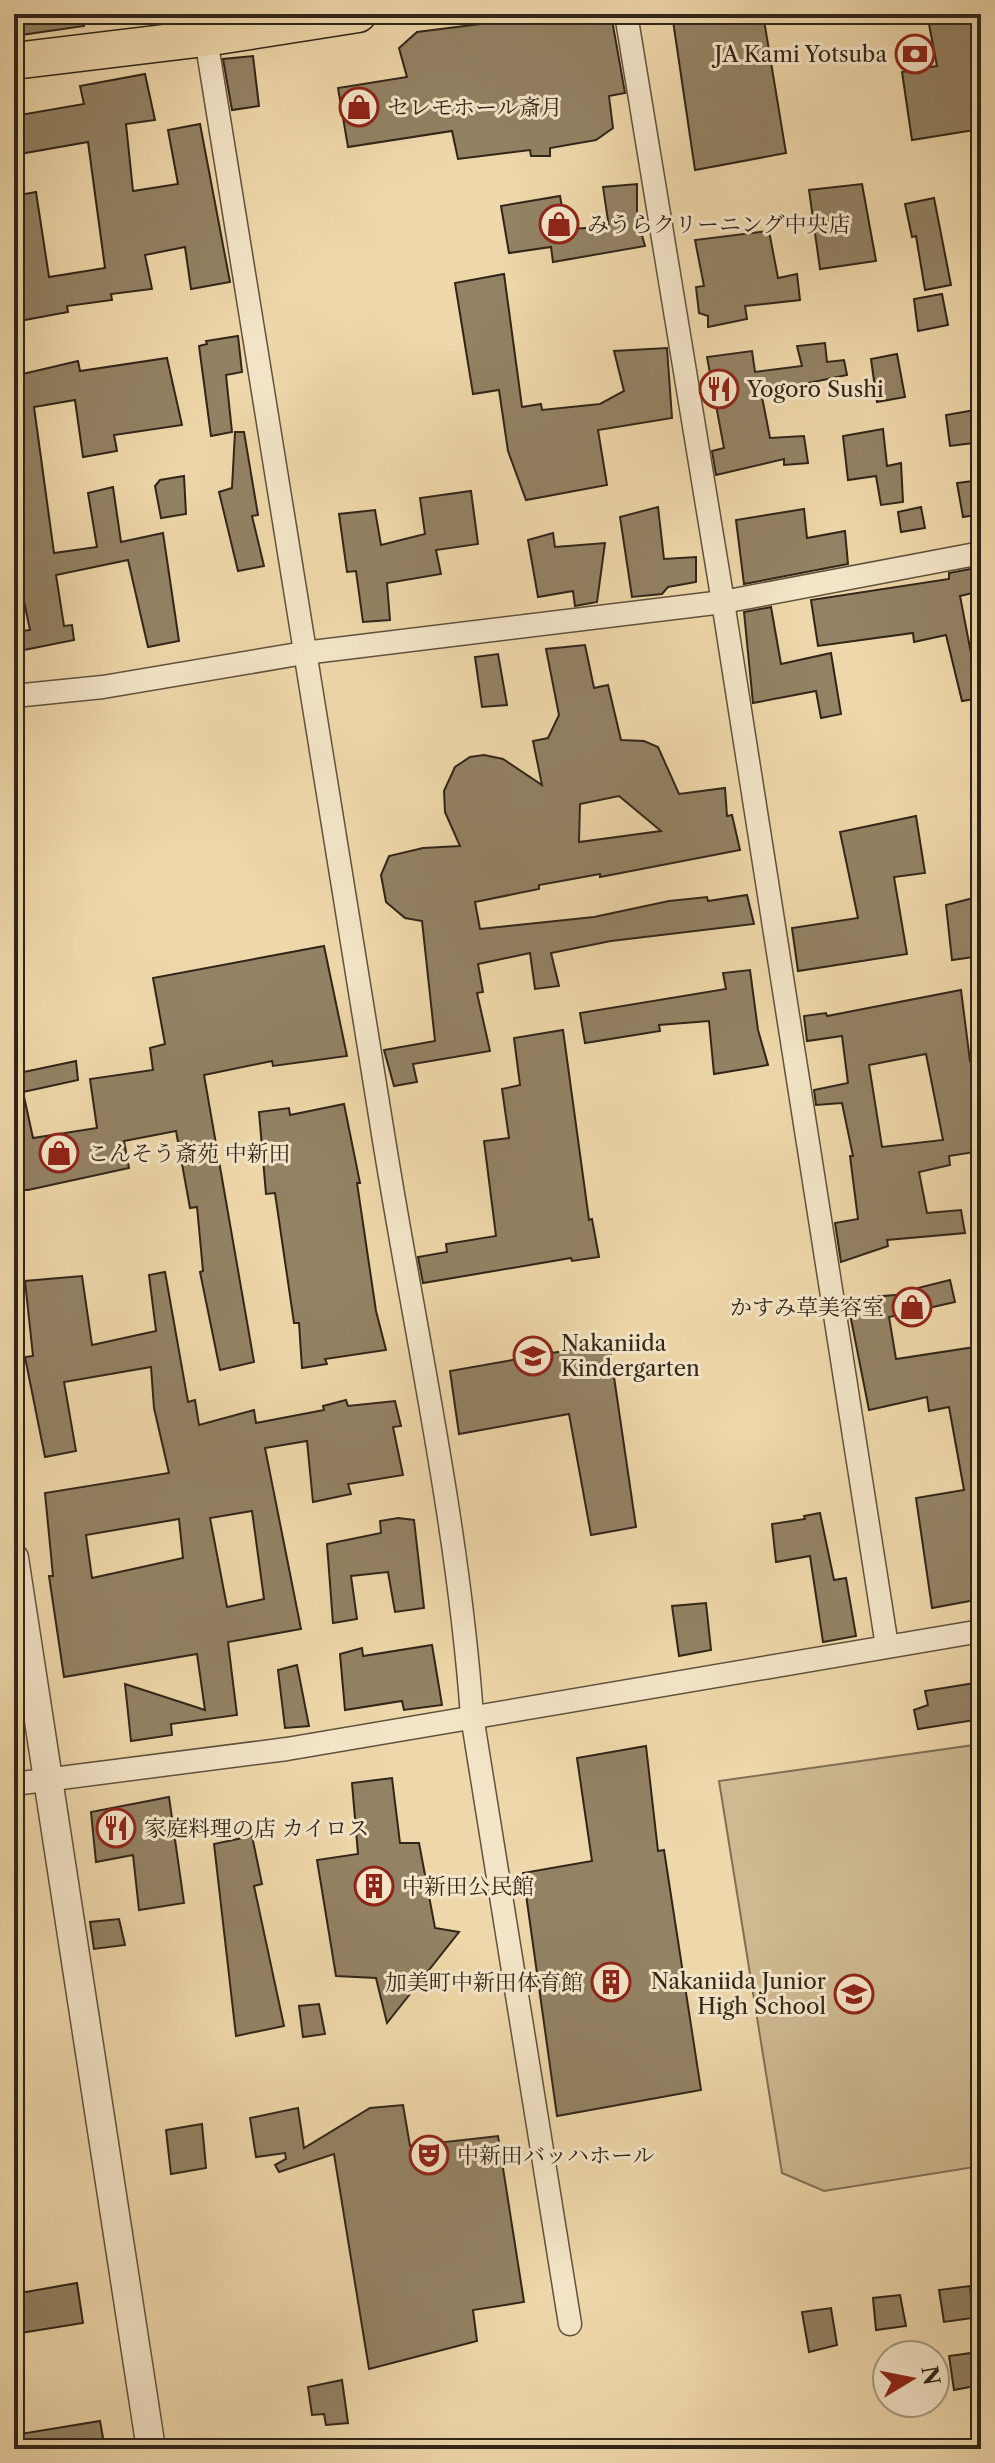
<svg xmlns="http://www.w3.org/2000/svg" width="995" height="2463" font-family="'Libre Caslon Text','Noto Serif JP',serif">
<rect width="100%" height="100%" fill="#eed7aa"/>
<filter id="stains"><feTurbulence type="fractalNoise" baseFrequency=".0025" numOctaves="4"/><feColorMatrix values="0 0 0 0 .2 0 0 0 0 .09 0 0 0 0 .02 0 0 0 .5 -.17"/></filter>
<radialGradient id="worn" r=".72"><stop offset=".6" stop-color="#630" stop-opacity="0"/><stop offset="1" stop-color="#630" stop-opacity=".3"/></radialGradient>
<path fill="#ceb991" stroke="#806f55" stroke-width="2" d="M981,1744V2166L824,2191L782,2173L719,1781Z"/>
<g fill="#938264" stroke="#312519" stroke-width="2" fill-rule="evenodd">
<path d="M14,14H84V26L14,36Z"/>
<path d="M518,14H611L625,93L609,96L613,128L596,140L550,148V156H531L530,150L458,159L452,131L348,147L338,88L407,77L399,48L417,32L519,19Z"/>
<path d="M672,14H763L786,153L695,170Z"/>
<path d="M927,14H978L981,129L912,140L902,72L937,66Z"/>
<path d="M253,56L259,106L232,110L223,59Z"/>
<path d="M145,74L155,120L126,124L133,191L178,184L168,130L200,124L230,282L191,289L185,247L145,255L152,289L111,294L112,300L67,306L68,312L14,322V196L36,192L49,277L105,268L88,142L14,155V116L84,104L80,86Z"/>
<path d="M637,184V218L645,246L553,262L551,247L509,253L501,206L560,196L566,229L609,227L603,187Z"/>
<path d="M862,184L876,261L820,269L809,190Z"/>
<path d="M934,198L951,285L925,290L916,236L912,237L905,204Z"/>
<path d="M769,231L778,278L797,274L800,300L745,306L747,319L708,327V316L699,313L696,287L704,286L695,240Z"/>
<path d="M504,274L522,407L541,404L542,410L600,404L624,391L614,351L667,348L672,418L598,430L607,485L526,500L508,451L499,390L473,394L455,283Z"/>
<path d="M942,294L948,325L918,331L914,299Z"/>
<path d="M238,336L242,372L226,375L232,432L211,436L199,346L207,344L206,341Z"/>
<path d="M825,343L827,362L844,360L847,375L765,392L766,396L762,397L770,438L804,436L808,463L784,465V459L716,475L712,451L724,448L707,357L752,351L755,372L802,366L797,346Z"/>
<path d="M897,354L905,397L877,402L871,359Z"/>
<path d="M167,358L182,425L114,435L117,451L83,457L75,400L34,407L54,553L97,547L88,493L113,487L121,542L163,533L179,641L148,647L128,560L56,575L64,626L72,625L74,640L14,652V632L30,630L14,553V376L78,361L80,371Z"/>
<path d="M981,409V442L950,446L946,415Z"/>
<path d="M883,429L887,466L901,463L903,502L881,505L876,476L848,480L843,436Z"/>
<path d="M235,432H244L258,515L252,516L264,566L238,571L219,492L232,488Z"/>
<path d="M184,476L186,514L161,518L155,486L160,480Z"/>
<path d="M981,480V514L963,517L957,483Z"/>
<path d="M471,491L478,544L436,550L441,574L387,583L390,620L363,622L356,571L347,572L339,514L375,510L381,545L425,534L420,498Z"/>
<path d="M658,507L664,559L696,557V582L668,587L662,594L632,597L620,517Z"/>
<path d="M921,507L925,528L901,532L898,512Z"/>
<path d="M804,509L807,538L845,531L848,564L744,584L736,520Z"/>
<path d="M553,533L555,547L605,543L597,602L575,606L573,591L538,597L528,540Z"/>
<path d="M981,567V591L960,596L974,669L981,668V698L962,701L946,635L914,642L913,633L818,646L811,600L949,579V573Z"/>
<path d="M771,607L781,664L831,653L841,714L821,718L816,691L753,703L744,612Z"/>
<path d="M585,645L594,688L608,685L621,740L644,741L658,747L679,794L725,788L727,816L732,815L740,850L600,877V874L539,885V889L475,902L480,929L594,917L669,901L707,897L708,901L747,895L754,924L611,941L551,953L559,986L535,989L530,953L478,964L483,992L477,993L490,1051L413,1064L417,1082L394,1086L384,1050L435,1041L422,921L405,918L386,902L381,875L389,856L423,848L460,846L445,812L444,791L455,767L470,757L484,755L503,759L542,785L533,741L548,738L559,715L546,649ZM619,796L661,831L579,842L580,804Z"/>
<path d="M498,654L507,705L482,707L475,657Z"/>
<path d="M916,816L925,873L894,877L907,954L798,971L792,928L858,918L840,832Z"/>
<path d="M977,897L981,956L952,960L946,905Z"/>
<path d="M324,946L347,1056L273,1066L272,1061L204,1075L254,1362L220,1370L200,1272L203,1271L197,1207L190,1208L176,1131L124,1141L129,1168L28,1190H14V1074L76,1061L78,1080L23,1092L33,1138L97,1128L90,1079L153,1070L150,1048L165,1044L153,978Z"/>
<path d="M750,970L758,1030L768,1065L714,1074L709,1021L659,1025L660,1031L585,1043L580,1013L726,989L723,973Z"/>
<path d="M961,990L970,1061L981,1059V1151L949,1156L950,1165L919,1172L927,1213L961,1210L965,1233L887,1240L888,1246L841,1262L835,1223L858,1219L850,1156H853L842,1103L816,1105L814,1090L848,1083L842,1036L807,1041L804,1016L826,1013L827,1016ZM926,1054L943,1140L882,1147L869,1065Z"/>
<path d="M563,1030L589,1220L592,1219L599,1257L572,1261L571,1258L423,1283L418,1257L447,1252L446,1244L496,1236L484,1141L509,1138L502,1089L520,1085L514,1038Z"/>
<path d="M344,1104L360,1183H357L376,1311L386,1350L325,1359L327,1364L302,1368L299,1323H294L275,1193L266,1194L259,1112L289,1108L290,1115Z"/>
<path d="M165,1272L188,1402L195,1400L199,1425L254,1410L256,1423L324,1410L323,1406L346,1400L348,1406L395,1401L401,1426L393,1427L403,1475L348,1484L351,1494L313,1502L307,1441L265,1448L301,1629L228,1642L237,1715L171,1724L172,1735L131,1741L125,1684L205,1710L197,1654L64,1677L49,1576H53L45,1493L169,1473L154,1408L151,1367L64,1382L76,1451L45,1457L25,1357L33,1356L25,1281L82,1276L92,1345L156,1331L149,1275ZM252,1511L264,1599L227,1607L210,1518ZM179,1519L183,1558L92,1578L86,1535Z"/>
<path d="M950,1280L955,1302L889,1317L896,1359L975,1347L981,1415V1599L932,1608L916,1498L964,1490L949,1407L929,1411L927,1397L869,1410L847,1299L919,1293L918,1288Z"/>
<path d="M609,1343L636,1527L591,1535L569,1414L459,1434L450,1371Z"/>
<path d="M820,1513L834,1580L846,1578L856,1636L823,1642L810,1556L776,1562L772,1524L805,1519L804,1516Z"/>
<path d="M398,1518L414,1520L424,1608L395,1612L388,1572L351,1576L357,1619L333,1623L327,1544L381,1533L380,1521Z"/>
<path d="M706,1603L711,1650L679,1656L672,1606Z"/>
<path d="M432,1645L442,1705L404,1710L402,1701L345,1710L340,1654L362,1648L363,1656Z"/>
<path d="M297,1665L309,1726L285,1728L278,1670Z"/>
<path d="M981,1682V1719L918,1729L914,1710L928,1705L925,1691Z"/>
<path d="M646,1746L658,1851L664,1850L701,2090L557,2116L523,1873L592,1861L577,1758Z"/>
<path d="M392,1778L400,1843H419L435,1928L459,1932L387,2023L376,1978L336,1976L317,1860L358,1854L352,1783Z"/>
<path d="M169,1797L184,1903L139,1910L133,1855L96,1862L91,1812Z"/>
<path d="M252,1836L262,1884L254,1886L284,2026L236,2036L214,1844Z"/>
<path d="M119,1919L125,1945L94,1949L90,1922Z"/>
<path d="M319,2004L325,2034L303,2037L299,2006Z"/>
<path d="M403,2105L410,2146L498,2136L524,2302L473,2310L477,2341L369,2369L334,2154L279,2172L275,2165L286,2159L285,2153L256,2157L250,2118L298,2108L304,2148L370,2108Z"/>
<path d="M202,2124L206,2168L171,2174L166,2130Z"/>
<path d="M77,2283L83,2323L14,2334V2294Z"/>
<path d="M970,2286L973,2318L944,2322L939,2290Z"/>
<path d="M900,2295L906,2326L876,2330L873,2298Z"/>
<path d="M831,2308L837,2345L809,2352L802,2312Z"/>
<path d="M971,2353L975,2386L954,2390L949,2356Z"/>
<path d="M342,2380L348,2423L326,2425L324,2414L312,2415L308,2387Z"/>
<path d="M100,2421L105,2449H14V2435Z"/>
</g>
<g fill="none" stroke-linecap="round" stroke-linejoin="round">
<g stroke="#60523d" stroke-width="25">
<g id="minor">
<path d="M202,14C262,387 323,761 383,1134C414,1328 458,1521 472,1716L570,2324"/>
<path d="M626,14L723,602L887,1646"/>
<path d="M14,696L103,687L304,653L723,602L981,553"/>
<path d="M14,1784L287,1749L981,1631"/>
</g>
</g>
<g stroke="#60523d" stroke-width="31">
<path id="tertiary" d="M14,1558L151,2449"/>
</g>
<g stroke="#312519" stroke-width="39">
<path id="trunk" d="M14,61L205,38L358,14"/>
</g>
<use href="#minor" stroke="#f4e5c8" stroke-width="22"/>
<use href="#tertiary" stroke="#f4e5c8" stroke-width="28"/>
<use href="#trunk" stroke="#eed7aa" stroke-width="36"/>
</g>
<defs>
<g id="bank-ring" transform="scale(2)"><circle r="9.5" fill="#f4e5c8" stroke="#8f2418" stroke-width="1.5"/><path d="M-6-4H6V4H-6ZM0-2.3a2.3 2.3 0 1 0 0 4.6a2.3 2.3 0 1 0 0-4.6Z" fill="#8f2418"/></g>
<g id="shop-ring" transform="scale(2)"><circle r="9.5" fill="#f4e5c8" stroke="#8f2418" stroke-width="1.5"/><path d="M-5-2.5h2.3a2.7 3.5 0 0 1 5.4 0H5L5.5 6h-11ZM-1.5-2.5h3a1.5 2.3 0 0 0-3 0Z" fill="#8f2418"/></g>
<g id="restaurant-ring" transform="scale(2)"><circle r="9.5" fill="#f4e5c8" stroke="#8f2418" stroke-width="1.5"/><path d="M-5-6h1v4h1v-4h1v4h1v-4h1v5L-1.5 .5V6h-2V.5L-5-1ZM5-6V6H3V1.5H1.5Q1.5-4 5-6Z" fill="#8f2418"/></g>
<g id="school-ring" transform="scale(2)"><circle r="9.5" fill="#f4e5c8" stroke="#8f2418" stroke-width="1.5"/><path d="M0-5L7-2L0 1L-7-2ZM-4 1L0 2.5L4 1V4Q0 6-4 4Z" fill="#8f2418"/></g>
<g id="building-ring" transform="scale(2)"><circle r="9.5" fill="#f4e5c8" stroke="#8f2418" stroke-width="1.5"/><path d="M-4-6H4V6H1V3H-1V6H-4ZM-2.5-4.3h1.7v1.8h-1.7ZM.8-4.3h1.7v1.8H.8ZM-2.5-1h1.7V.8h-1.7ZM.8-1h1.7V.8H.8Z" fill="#8f2418"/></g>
<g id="theatre-ring" transform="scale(2)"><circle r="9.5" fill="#f4e5c8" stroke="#8f2418" stroke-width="1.5"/><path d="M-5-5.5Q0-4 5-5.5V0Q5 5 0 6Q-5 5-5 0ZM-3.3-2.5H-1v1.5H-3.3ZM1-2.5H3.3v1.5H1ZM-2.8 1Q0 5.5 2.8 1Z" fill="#8f2418"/></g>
</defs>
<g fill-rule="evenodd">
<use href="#bank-ring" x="915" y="54"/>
<use href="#shop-ring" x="359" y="107"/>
<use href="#shop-ring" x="559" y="224"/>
<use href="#restaurant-ring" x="719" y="389"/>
<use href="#shop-ring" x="59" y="1153"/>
<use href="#shop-ring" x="912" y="1307"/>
<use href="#school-ring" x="533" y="1356"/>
<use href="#restaurant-ring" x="116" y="1828"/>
<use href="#building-ring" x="374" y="1886"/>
<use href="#building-ring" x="611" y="1982"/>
<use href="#school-ring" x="854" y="1994"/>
<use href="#theatre-ring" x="429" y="2155"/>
</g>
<g text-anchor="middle" stroke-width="6" stroke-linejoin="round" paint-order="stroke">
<g font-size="22" fill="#312519" stroke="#f4e5c8" text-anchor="start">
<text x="887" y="62" text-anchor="end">JA Kami Yotsuba</text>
<text x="387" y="115">セレモホール斎月</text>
<text x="587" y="232">みうらクリーニング中央店</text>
<text x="747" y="397">Yogoro Sushi</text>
<text x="87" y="1161">こんそう斎苑 中新田</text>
<text x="884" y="1315" text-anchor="end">かすみ草美容室</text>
<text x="561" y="1351">Nakaniida<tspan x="561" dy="25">Kindergarten</tspan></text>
<text x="144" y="1836">家庭料理の店 カイロス</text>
<text x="402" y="1894">中新田公民館</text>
<text x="826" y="1989" text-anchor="end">Nakaniida Junior<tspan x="826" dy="25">High School</tspan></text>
<text x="583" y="1990" text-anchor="end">加美町中新田体育館</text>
<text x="457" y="2163">中新田バッハホール</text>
</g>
</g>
<rect width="995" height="2463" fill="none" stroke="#eed7aa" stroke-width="48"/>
<rect x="16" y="16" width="963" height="2431" fill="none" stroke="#312519" stroke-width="4"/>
<rect x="24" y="24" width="947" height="2415" fill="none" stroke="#312519" stroke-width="2"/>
<g transform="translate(911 2379) rotate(80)"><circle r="38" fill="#f4e5c8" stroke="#a69882" stroke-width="2"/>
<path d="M0-6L14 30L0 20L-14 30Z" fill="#8f2418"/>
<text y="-12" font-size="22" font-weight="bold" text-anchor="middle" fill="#312519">N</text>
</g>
<rect width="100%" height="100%" filter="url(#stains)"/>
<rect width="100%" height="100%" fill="url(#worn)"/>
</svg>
